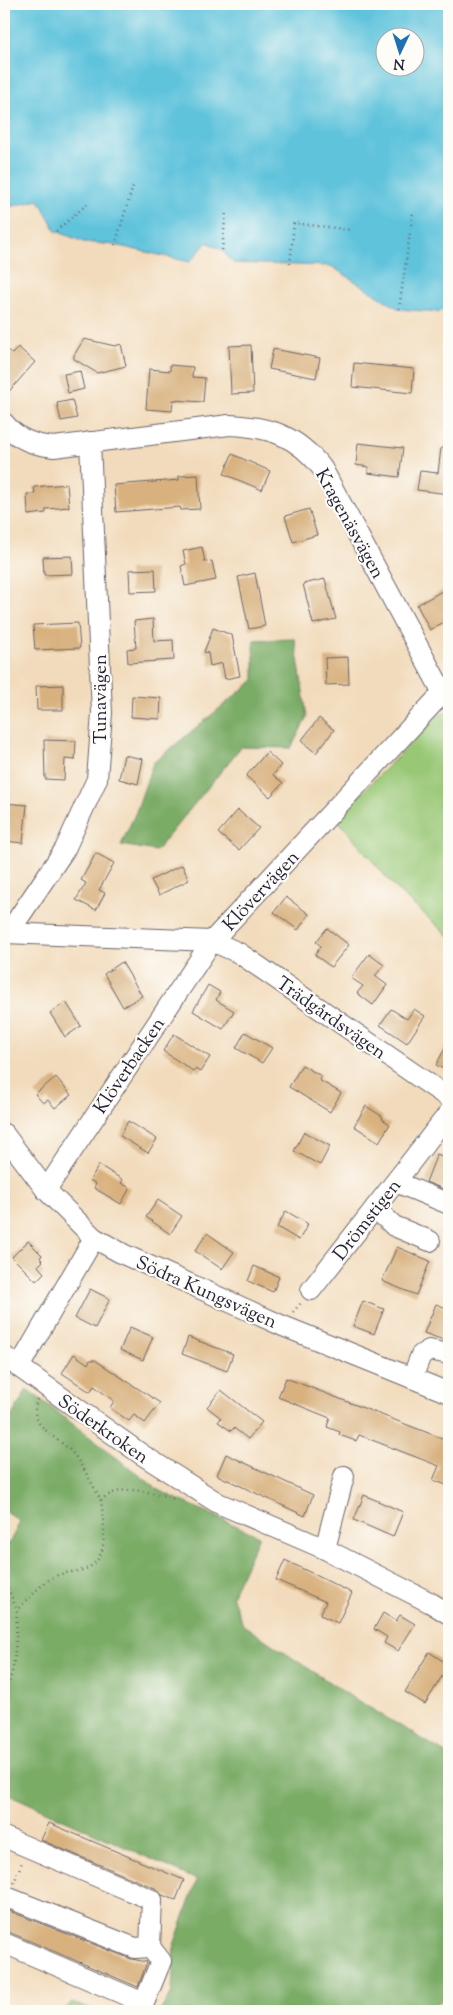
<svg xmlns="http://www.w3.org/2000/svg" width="453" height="2015" font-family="'Sorts Mill Goudy',serif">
<rect width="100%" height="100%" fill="#fdfcf7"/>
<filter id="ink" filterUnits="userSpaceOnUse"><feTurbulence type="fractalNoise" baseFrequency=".02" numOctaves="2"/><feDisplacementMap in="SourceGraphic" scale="10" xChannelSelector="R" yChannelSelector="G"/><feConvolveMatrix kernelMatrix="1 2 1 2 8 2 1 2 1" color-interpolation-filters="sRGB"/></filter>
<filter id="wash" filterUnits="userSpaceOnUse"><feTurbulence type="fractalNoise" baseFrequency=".0096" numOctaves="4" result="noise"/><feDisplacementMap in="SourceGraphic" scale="20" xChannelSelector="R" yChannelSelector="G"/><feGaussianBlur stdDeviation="1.12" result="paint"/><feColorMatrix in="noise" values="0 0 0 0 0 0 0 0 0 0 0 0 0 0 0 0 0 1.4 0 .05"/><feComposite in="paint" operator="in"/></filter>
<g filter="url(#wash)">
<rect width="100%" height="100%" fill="#f2dbbc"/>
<path fill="#98c775" stroke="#5d7458" d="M449,711V936L399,892L336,818L439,715Z"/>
<g fill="#7aac66" stroke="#4e6750">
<path d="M295,639L307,717L291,748L241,747L156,851L121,845L136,812L153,763L254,680V640Z"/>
<path d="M27,1389L160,1491L259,1536L232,1596L243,1625L350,1696L449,1755V1999L409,2011H160L172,1992L174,1945L197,1880L4,1792V1553L20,1522L4,1510V1430Z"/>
<path d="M72,2002L100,2011H63Z"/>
</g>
<path fill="#5ec3dc" stroke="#40728c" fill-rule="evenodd" d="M4,4H449V308L436,312L399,309L331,266L233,263L222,250L207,242L190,262L115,245L84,242L56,231L39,200L4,208ZM386,38H416V68H386Z"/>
<g id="blocks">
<g fill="#d8b17e">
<path d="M84,339L115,346L121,344L126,366L97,373L74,359V355Z"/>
<path d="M251,345L253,393L231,394L229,346Z"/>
<path d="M4,347L12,354L18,347L35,362L4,397Z"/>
<path d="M273,349L320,358L316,378L269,369Z"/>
<path d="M354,363L414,369L412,393L352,387Z"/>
<path d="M170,365L193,367L192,377L205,378L203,402L173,400L172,411L146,409L149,369L170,371Z"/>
<path d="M80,371L84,389L68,393L64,374Z"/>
<path d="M72,400L77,418L61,421L57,403Z"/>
<path d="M358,443L403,448L399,477L368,473L369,467L356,465Z"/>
<path d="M441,448H449V494L417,490L420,471L438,473Z"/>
<path d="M232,454L270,471L262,490L224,474Z"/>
<path d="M198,475L200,509L181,510L180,507L116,512L114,485L179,480V476Z"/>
<path d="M67,484L69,507L46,509V513L28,515L27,494H35L34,487Z"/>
<path d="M309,509L317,535L293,542L285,516Z"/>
<path d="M202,547L205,562L212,561L216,580L185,586L181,566L186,564L183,551Z"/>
<path d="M72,556L73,574L44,575L43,557Z"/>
<path d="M155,569L156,591L130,592L129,570Z"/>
<path d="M255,573L265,626L249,629L238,577Z"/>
<path d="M325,579L336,619L313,624L303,584Z"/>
<path d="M449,587V619L430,630L417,605Z"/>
<path d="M153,619L154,641L173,640L174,660L128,663L127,649L136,648L134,621Z"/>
<path d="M78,623L80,648L35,650L33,625Z"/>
<path d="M213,628L232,635L240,676L225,679L222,663L210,666L208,653L204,652Z"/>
<path d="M348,657L349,684L326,685L325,658Z"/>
<path d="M63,685V710H37L36,686Z"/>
<path d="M132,696L161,698L160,719L131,717Z"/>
<path d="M319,718L334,730L316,753L301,741Z"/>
<path d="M44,740L76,741L75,760L65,759L64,780L45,779Z"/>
<path d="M267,752L281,765L273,775L283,783L270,797L246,776Z"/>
<path d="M124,755L143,759L138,784L119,779Z"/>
<path d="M4,803L27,805L23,843L4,841L6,820H4Z"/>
<path d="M238,810L259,828L239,850L218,833Z"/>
<path d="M96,853L114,863L99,890L105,893L96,910L76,900L86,883L81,880Z"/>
<path d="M182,865L189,880L159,895L151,880Z"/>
<path d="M286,897L309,914L298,930L274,912Z"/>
<path d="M327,928L349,945L331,967L315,955L321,946L316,942Z"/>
<path d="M369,954L384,965L375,976L387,985L373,1005L357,993L363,986L351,978Z"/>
<path d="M122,962L142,996L123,1007L104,974Z"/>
<path d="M208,985L220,992L216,1000L234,1011L223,1029L193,1011Z"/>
<path d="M66,1002L81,1026L65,1037L50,1013Z"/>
<path d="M391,1009L407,1019L414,1009L425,1016L407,1043L380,1025Z"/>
<path d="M245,1032L272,1048L262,1063L236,1048Z"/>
<path d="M174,1034L210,1057L200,1072L195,1069L193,1071L163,1051Z"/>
<path d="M449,1041V1072L436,1065Z"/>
<path d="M302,1065L321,1076L319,1080L341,1093L330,1112L289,1087Z"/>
<path d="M56,1077L71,1095L55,1108L48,1100L43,1103L35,1094Z"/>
<path d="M366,1106L383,1117L382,1119L390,1124L379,1142L354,1126Z"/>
<path d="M128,1121L157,1139L148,1153L120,1136Z"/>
<path d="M304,1132L330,1146L320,1165L294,1151Z"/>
<path d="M437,1154L449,1159V1191L426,1182Z"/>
<path d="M99,1165L123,1180L121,1183L130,1188L121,1204L94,1188L96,1184L90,1180Z"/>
<path d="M158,1200L182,1216L170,1234L146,1217Z"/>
<path d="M286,1211L308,1224L299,1240L277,1227Z"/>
<path d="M207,1233L234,1252L222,1269L195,1251Z"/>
<path d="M28,1241L42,1255L40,1258L43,1261L38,1266L44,1273L36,1281L12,1257Z"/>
<path d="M397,1247L430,1261L416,1295L382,1281Z"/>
<path d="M254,1266L279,1277L273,1292L248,1281Z"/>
<path d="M90,1289L110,1299L95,1328L75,1318Z"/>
<path d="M363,1301L384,1309L374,1334L353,1326Z"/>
<path d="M436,1304L449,1309V1342L424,1333Z"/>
<path d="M130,1327L153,1337L143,1360L120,1350Z"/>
<path d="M188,1337L233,1354L227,1371L182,1354Z"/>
<path d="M74,1354L88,1364L90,1360H95L160,1403L145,1423L134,1415L129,1421L110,1408L114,1401L94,1386L90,1392L62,1373Z"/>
<path d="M286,1378L449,1441V1486L433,1480L439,1466L359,1435L356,1441L339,1435L340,1432L327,1427L330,1418L278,1397Z"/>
<path d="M221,1390L262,1422L248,1439L234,1428L231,1431L218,1422L221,1418L207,1407Z"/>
<path d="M226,1454L313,1495L305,1516L217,1475Z"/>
<path d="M364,1495L403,1512L393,1537L354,1520Z"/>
<path d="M285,1560L352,1593L338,1623L320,1615L326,1602L276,1580Z"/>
<path d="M383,1613L396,1621L400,1615L415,1624L398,1651L384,1643L387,1637L374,1629Z"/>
<path d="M429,1652L449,1665L425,1704L405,1692Z"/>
<path d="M49,1823L184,1880L176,1900L162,1895L157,1889L41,1840Z"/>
<path d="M4,1909L131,1959L147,1962L138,1987L4,1930Z"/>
</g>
</g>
</g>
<g filter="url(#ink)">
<use href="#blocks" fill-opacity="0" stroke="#6b6368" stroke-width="1"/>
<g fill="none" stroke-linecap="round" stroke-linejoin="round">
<g stroke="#6b6368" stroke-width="22">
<g id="minor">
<path d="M4,423C17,439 33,445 54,447L229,425C270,427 296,435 322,468L443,693"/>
<path d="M9,932L65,849L97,779L102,713L90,442"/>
<path d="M4,933L212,941L449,686"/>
<path d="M4,1134L46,1190L94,1238L123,1254L283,1326L449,1393"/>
<path d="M396,1182L449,1204"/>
<path d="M46,1190L212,941L239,953L449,1098"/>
<path d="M375,1208L394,1226L430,1241"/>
<path d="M94,1238L19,1367L141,1454L218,1503L325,1549L431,1603L449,1614"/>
<path d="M311,1290L449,1113"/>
<path d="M4,1356L19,1367"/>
<path d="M412,1378L421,1355L429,1350L449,1354"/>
<path d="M325,1549L344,1476"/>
<path d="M4,1837L152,1900L150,1947L161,1961L144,2003L4,1943"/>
<path d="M4,1896L135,1948L150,1947"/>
</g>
</g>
<g stroke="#6b6368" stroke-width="2.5" stroke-dasharray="1 4" stroke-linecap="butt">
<path d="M56,231L87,204"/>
<path d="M115,245L133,186"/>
<path d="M222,250L226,212"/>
<path d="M290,264L294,223L351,230"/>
<path d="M399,309L413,212"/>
<path d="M446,713L449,718"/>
<path d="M293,1312L301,1303"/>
<path d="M37,1399C26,1429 62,1437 75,1456C85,1470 93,1486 101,1500"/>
<path d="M4,1579L17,1610"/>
<path d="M4,1690C17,1676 16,1630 17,1610C30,1598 44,1579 61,1574C71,1571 83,1572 91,1566C110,1554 103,1519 101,1500C123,1481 154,1494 179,1500"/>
<path d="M14,1883L22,1862"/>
</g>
<use href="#minor" stroke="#fff" stroke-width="20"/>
<path stroke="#22223b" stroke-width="1" d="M444,2011L449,2010"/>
</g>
</g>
<g text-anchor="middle" stroke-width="4.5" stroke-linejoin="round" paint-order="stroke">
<g font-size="19" fill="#22223b" stroke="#fdfcf7">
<text transform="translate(351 523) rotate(61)" y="7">Kragenäsvägen</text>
<text transform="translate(99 699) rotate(-90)" y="7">Tunavägen</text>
<text transform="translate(260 890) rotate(-47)" y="7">Klövervägen</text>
<text transform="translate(332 1017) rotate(35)" y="7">Trädgårdsvägen</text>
<text transform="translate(128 1065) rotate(-56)" y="7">Klöverbacken</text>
<text transform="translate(366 1219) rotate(-52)" y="7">Drömstigen</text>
<text transform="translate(207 1291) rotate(24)" y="7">Södra Kungsvägen</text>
<text transform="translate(104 1428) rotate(35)" y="7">Söderkroken</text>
</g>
</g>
<rect width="453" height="2015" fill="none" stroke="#fdfcf7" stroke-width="20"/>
<g transform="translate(400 52) rotate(184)"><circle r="24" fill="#fdfcf7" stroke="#a5a5ac"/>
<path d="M0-4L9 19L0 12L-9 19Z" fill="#1f6fb2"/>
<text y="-8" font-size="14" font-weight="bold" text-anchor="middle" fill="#22223b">N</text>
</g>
</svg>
